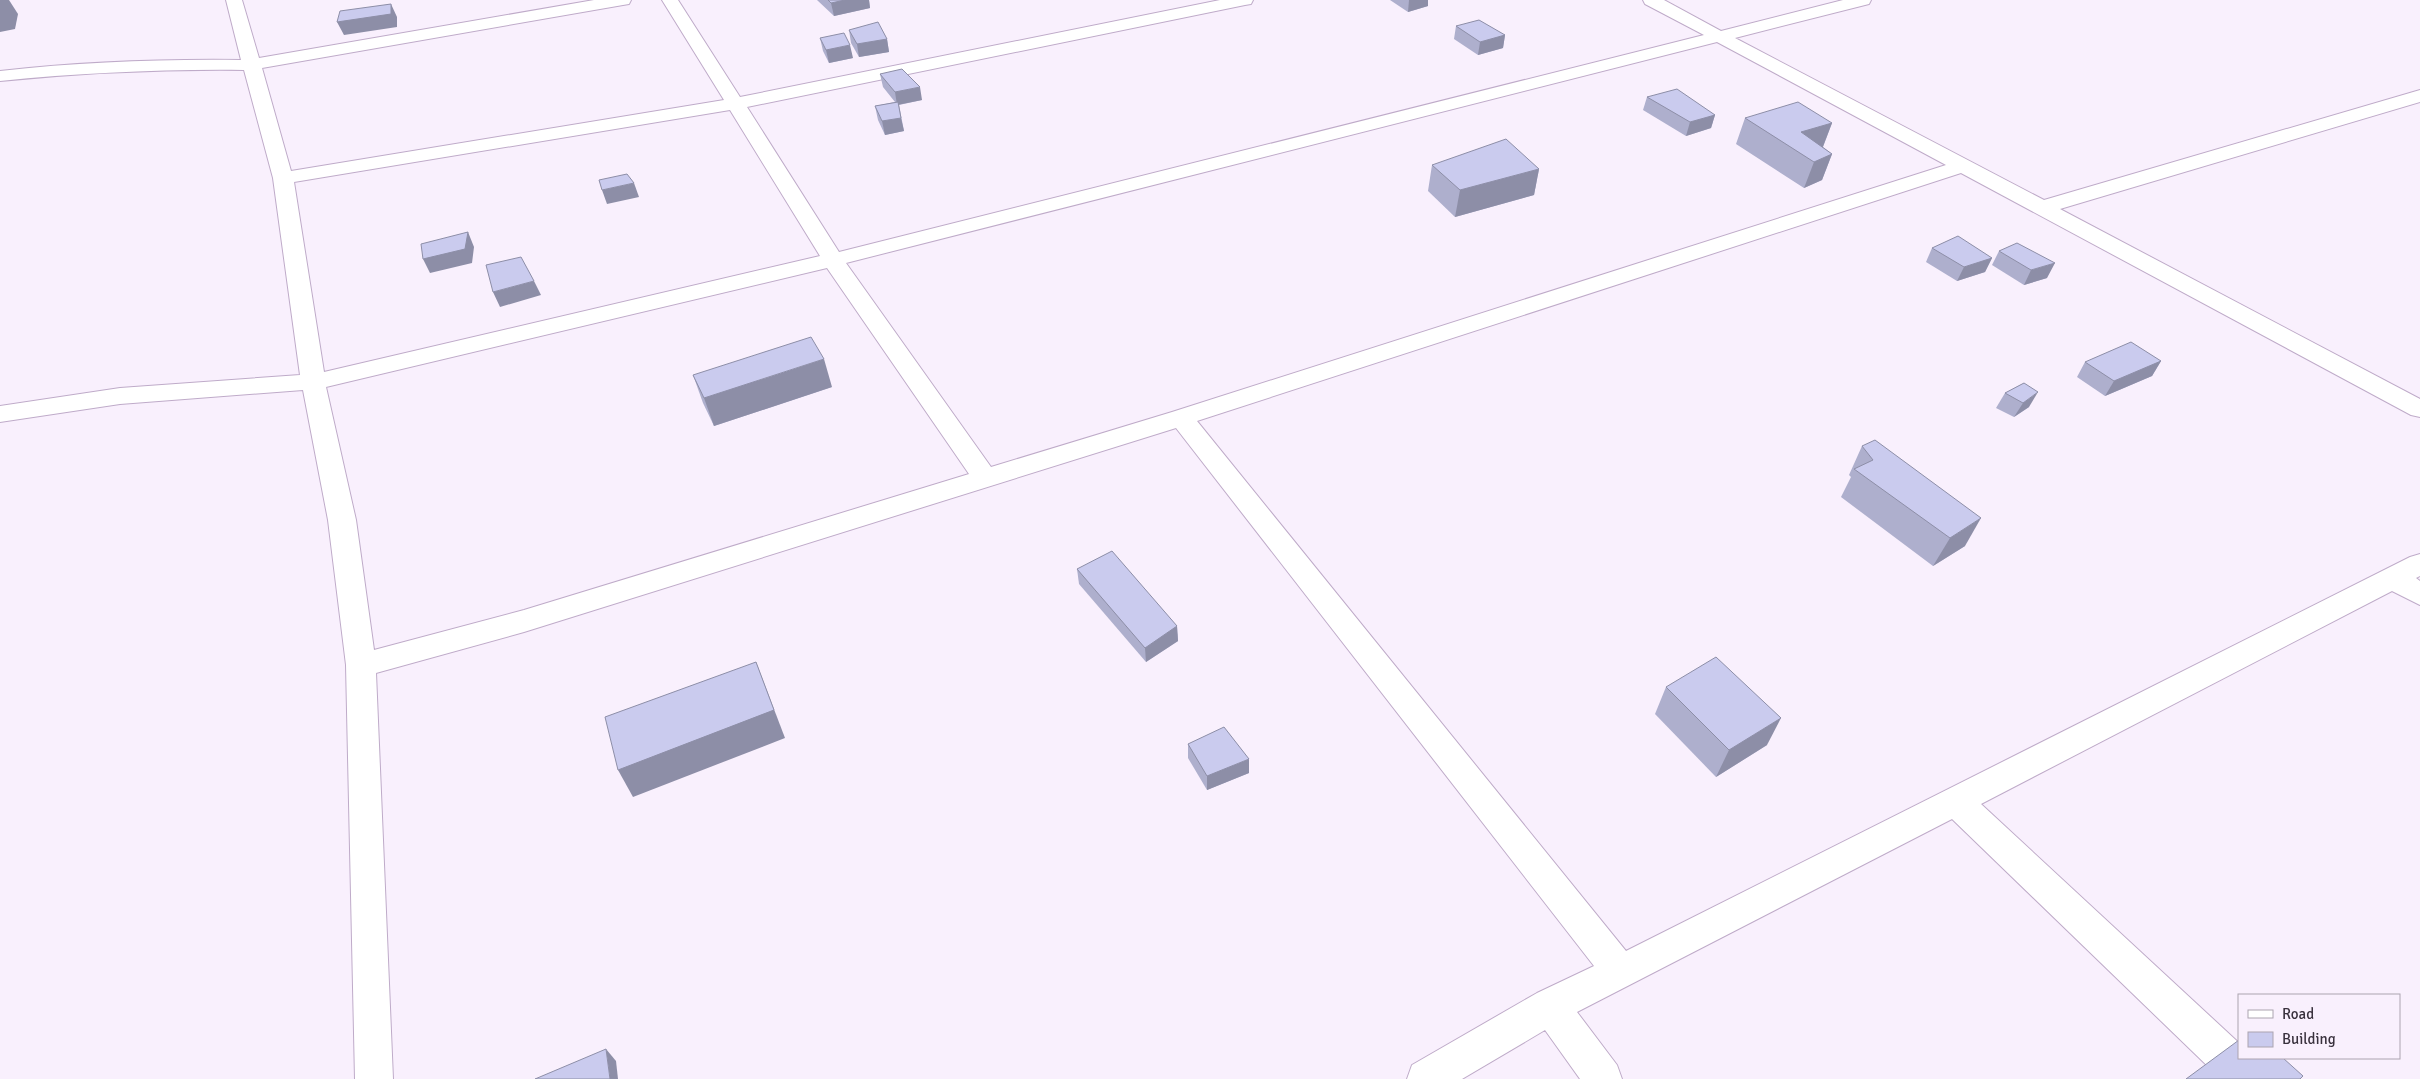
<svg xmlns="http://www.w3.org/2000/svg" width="2420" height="1079" font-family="Signika,sans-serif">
<rect width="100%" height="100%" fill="#f9f0fd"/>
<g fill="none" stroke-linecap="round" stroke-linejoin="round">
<g stroke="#bfabc9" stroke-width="2">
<path id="street" d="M226,0H242L259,58L594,0H631L629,4L623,5L262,68L291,171L724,100L662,0H678L740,97L1220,0H1253L1251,4L1245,5L747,107L839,252L1704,35L1645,4L1643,0H1664L1721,31L1843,0H1871L1869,4L1735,38L2044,200L2420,90V102L2060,209L2420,399V417L2411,415L1961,173L1197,421L1626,951L2410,557L2420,554V576L2416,578L2420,581V605L2392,591L1981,804L2239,1043V1058H2254L2263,1065L2268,1079H2221L1952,819L1577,1012L1617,1065L1622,1079H1580L1545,1030L1462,1079H1407L1412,1065L1537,993L1594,966L1176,428L524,632L376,673L393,1079H355L346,665L328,520L303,390L120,404L0,422V406L120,388L300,375L273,178L244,70C162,69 82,73 0,81V71C81,62 160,59 241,60ZM1717,42L1946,165L1172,412L991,467L846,263ZM730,110L820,256L324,372L294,182ZM827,268L969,474L524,610L374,650L356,520L326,387Z"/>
</g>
<use href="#street" fill="#fff" fill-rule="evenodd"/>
</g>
<g fill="#aeafcd">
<path d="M817,0H869L870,8L834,16Z"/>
<path d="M1390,0H1428V6L1408,12Z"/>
<path d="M1456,26L1505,35L1503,48L1478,55L1454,39Z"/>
<path d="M849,30L887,39L889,52L859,57L851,43Z"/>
<path d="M820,38L853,58L829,63L823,51Z"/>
<path d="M880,74L922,100L899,105L904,131L885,135L878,120L875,106L895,102L883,87Z"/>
<path d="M1647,97L1715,115L1711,128L1686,136L1643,110Z"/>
<path d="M1745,118L1832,123L1823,147L1832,154L1822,180L1804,188L1736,144Z"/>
<path d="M1432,165L1539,169L1534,195L1455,217L1428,191Z"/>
<path d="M1932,248L1992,258L1985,272L1957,281L1926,262Z"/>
<path d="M1999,251L2047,278L2024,285L1992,265Z"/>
<path d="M2161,361L2152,376L2105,396L2077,377L2085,362Z"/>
<path d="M693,375L832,387L714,426L703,403Z"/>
<path d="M2024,383L2029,407L2014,417L1996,408L2005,393Z"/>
<path d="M1862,446L1965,546L1933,566L1841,497L1851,477L1849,475Z"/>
<path d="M1077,569L1177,626L1178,641L1146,662L1079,584Z"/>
<path d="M1666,687L1767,745L1716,777L1655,714Z"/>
<path d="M1188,744L1249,773L1207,790L1188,758Z"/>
</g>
<g fill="#8d8ea7">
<path d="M0,0H9L18,14L15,29L0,32Z"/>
<path d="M845,0H869L870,8L834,16L831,3Z"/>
<path d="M1409,0H1428V6L1408,12Z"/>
<path d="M391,4L397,17V27L344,35L337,22Z"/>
<path d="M1505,35L1503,48L1478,55L1480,42Z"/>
<path d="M887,39L889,52L859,57L857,44Z"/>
<path d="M850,45L853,58L829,63L826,50Z"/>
<path d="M920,87L922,100L897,105L895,92Z"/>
<path d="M1715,115L1711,128L1686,136L1690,122Z"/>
<path d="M901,118L904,131L885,135L882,121Z"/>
<path d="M1832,123L1822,149L1801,132Z"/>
<path d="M1832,154L1822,180L1804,188L1814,162Z"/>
<path d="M1539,169L1534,195L1455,217L1460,190Z"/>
<path d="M634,183L639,197L607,204L602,190Z"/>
<path d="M468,232L474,247L472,263L430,273L423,259Z"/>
<path d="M1992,258L1985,272L1957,281L1964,267Z"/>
<path d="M2055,263L2047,278L2024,285L2031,270Z"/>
<path d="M534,281L541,295L500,307L493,292Z"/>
<path d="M824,359L832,387L714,426L704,398Z"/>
<path d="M2161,361L2152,376L2105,396L2114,381Z"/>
<path d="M2038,392L2029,407L2014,417L2023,403Z"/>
<path d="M1981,518L1965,546L1933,566L1950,538Z"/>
<path d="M1177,626L1178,641L1146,662L1145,648Z"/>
<path d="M756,662L785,738L633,797L618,770Z"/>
<path d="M1781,718L1767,745L1716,777L1729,750Z"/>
<path d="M1249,759V773L1207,790V776Z"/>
<path d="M606,1049L616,1061L618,1079H610Z"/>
</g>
<g fill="#cacbee" stroke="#8d8ea7">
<path d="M828,0H845L831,3Z"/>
<path d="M391,4V14L337,22L340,11Z"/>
<path d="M1479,20L1505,35L1480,42L1456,26Z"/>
<path d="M878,22L887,39L857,44L849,30Z"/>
<path d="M844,33L850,45L826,50L820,38Z"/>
<path d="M902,69L920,87L895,92L880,74Z"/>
<path d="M1677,89L1715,115L1690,122L1647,97Z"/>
<path d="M898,102L901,118L882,121L875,106Z"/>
<path d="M1798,102L1832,123L1801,132L1832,154L1814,162L1745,118Z"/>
<path d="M1506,139L1539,169L1460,190L1432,165Z"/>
<path d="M627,174L634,183L602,190L599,180Z"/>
<path d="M468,232L465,249L423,259L421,244Z"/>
<path d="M1958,236L1992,258L1964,267L1932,248Z"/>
<path d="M2017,243L2055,263L2031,270L1999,251Z"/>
<path d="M521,257L534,281L493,292L486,265Z"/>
<path d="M811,337L824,359L704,398L693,375Z"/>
<path d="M2131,342L2161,361L2114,381L2085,362Z"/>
<path d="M2024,383L2038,392L2023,403L2005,393Z"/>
<path d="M1875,440L1981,518L1950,538L1854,469L1873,460L1862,446Z"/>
<path d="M1112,551L1177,626L1145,648L1077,569Z"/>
<path d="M1716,657L1781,718L1729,750L1666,687Z"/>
<path d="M756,662L774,710L618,770L605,717Z"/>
<path d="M1224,727L1249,759L1207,776L1188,744Z"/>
<path d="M2239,1040V1058H2283L2303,1076L2300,1079H2186Z"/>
<path d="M606,1049L610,1079H535Z"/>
</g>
<rect x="2238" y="994" width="162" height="65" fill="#f9f0fd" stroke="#aca4b0"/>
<rect x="2248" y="1010" width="25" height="8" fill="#ffffff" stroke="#aca4b0"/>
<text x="2282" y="1019" font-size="15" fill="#39313d">Road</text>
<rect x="2248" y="1032" width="25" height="15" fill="#cacbee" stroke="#aca4b0"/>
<text x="2282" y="1044" font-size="15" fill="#39313d">Building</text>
</svg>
